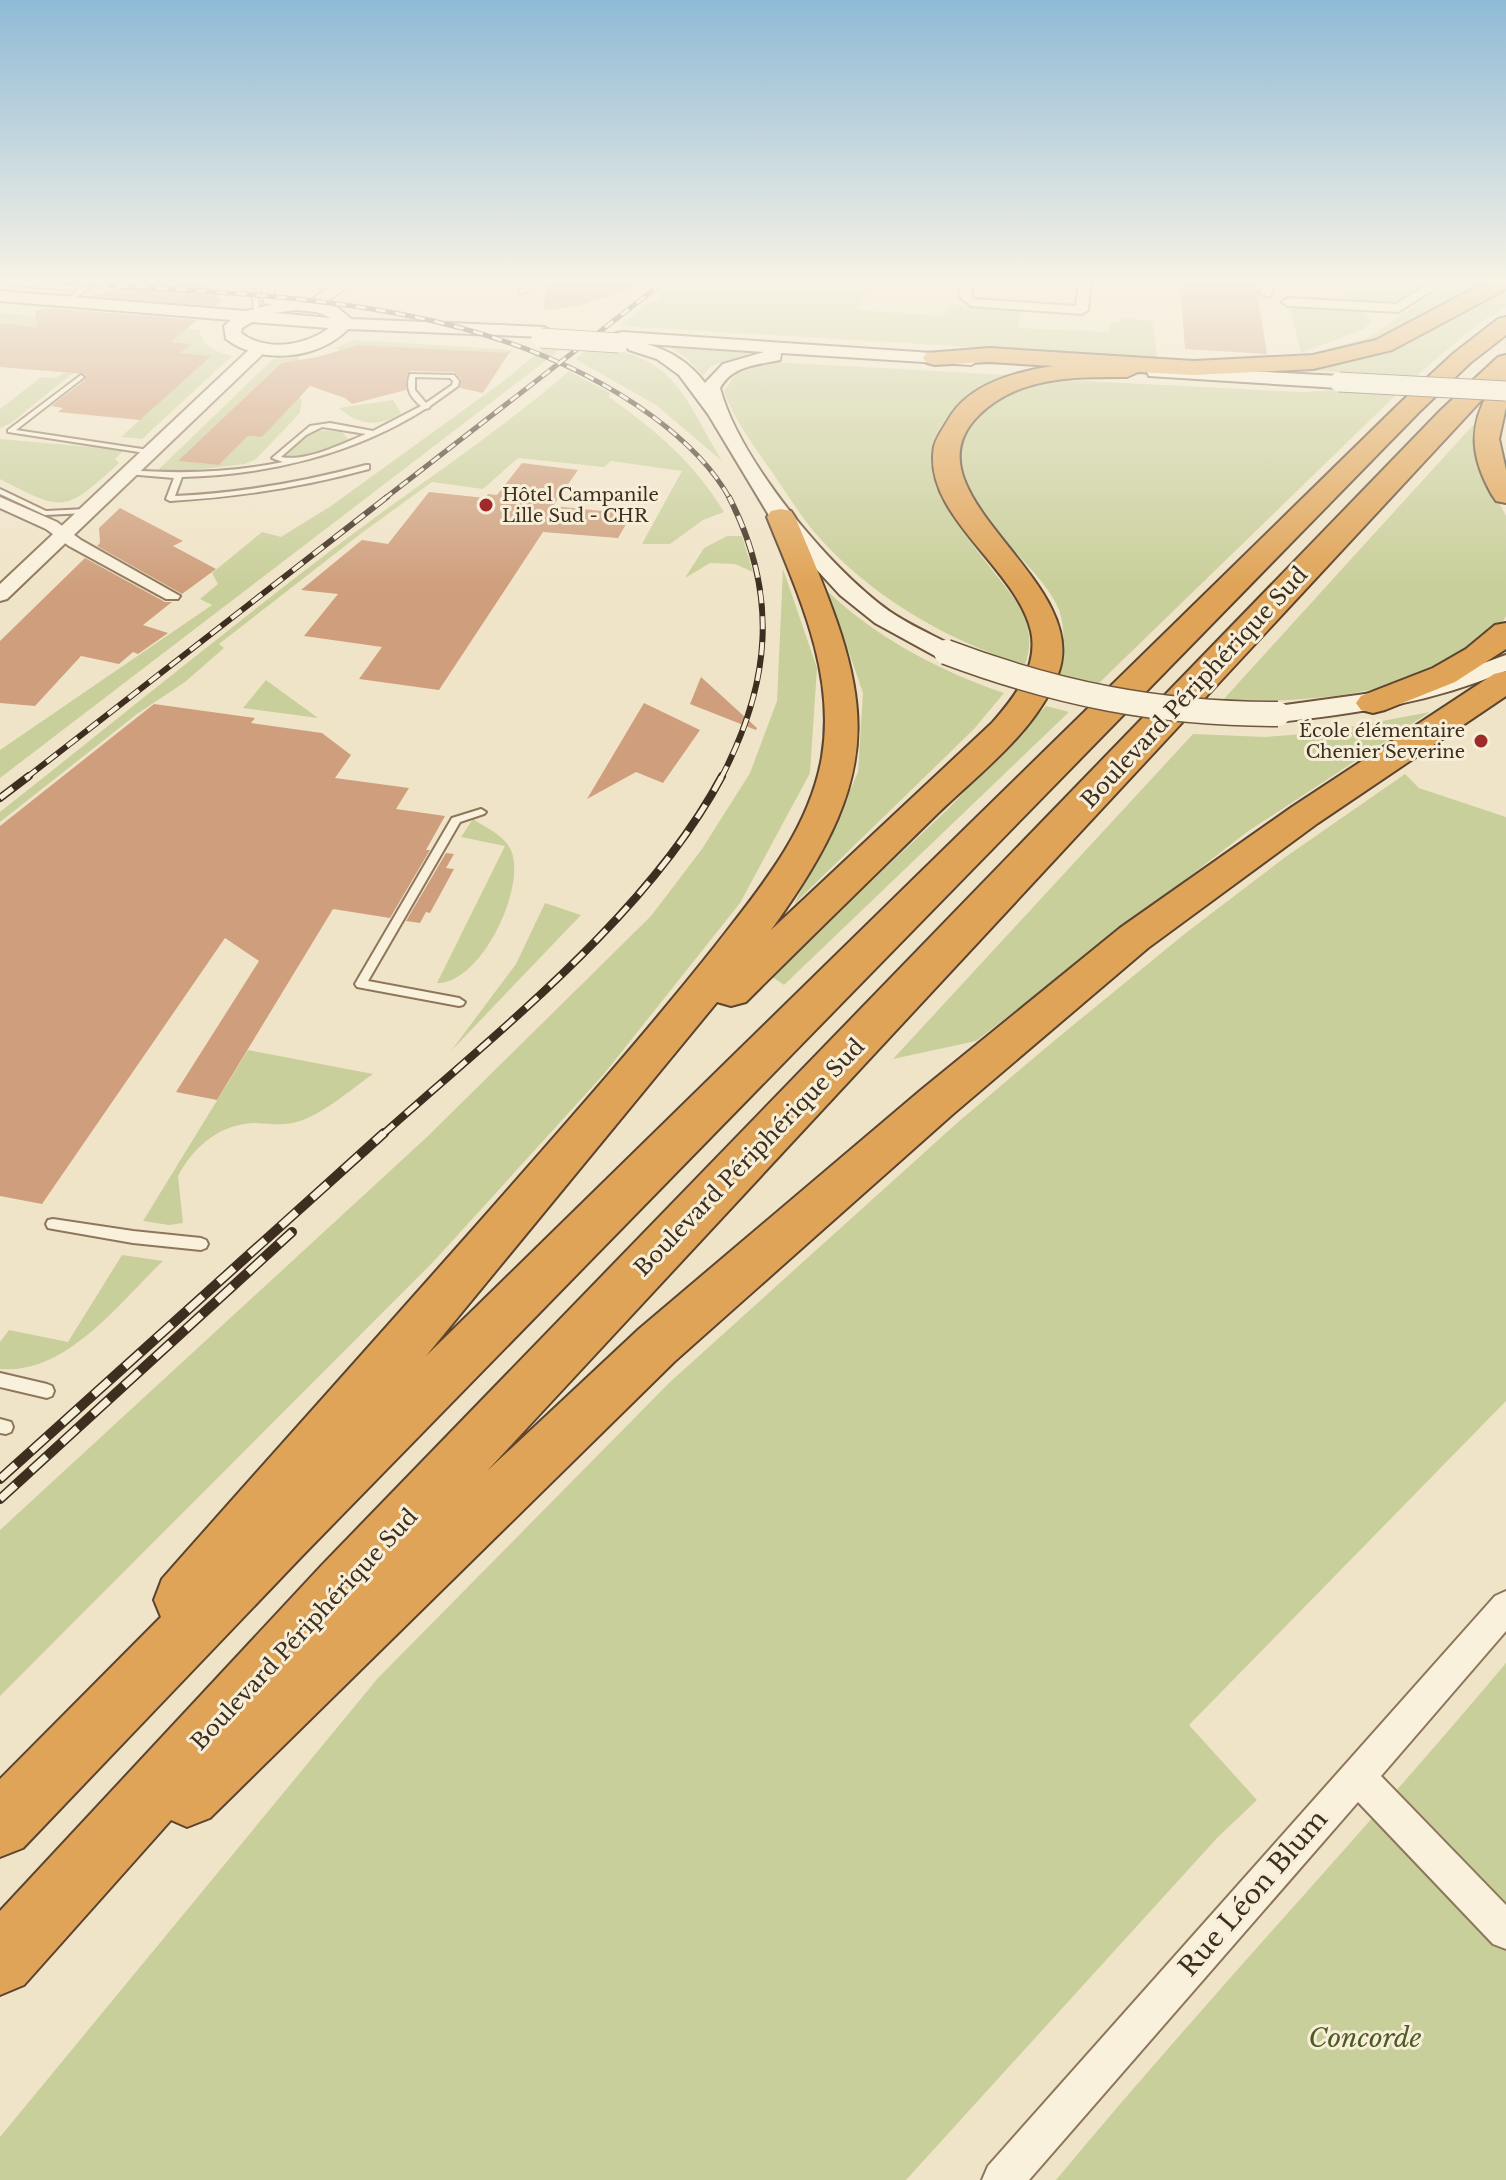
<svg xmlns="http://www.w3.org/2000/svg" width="1506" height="2180" font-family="'Libre Baskerville',serif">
<rect width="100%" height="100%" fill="#f0e4c8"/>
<g fill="#c9cf9b">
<path d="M676,281H874L856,310L944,316L949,305L1021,311L1019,328L1109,332L1110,322L1118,323L1119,318L1153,321L1157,358L620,326L650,302L660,301L663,291Z"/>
<path d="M1344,281H1428L1396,302H1341Z"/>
<path d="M1487,281L1359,347L1297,357L1367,338L1451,282Z"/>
<path d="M1506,286V307L1479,323L1416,376L1283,369L1369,355L1401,344Z"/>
<path d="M1289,305C1311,306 1358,301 1371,321L1364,329L1301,353Z"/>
<path d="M0,313L178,328L118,348L85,375L73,373L11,423L0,428V409L41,377L56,378L64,373H74L128,329L83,331L0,323Z"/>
<path d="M186,329L200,330C201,347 217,352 232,356L142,439L121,437L210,356L180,353L190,344L170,342Z"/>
<path d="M354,340L513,350L509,354L358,345L341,351L335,348Z"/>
<path d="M547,345L565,346L0,778V750L212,605L200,599L218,584L212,573L262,532L281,537L331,506L505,380Z"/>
<path d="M669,346L753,352L711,366L703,376L689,360Z"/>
<path d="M591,347C676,354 683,396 722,461L656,405L575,359Z"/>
<path d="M298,357L300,360L280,363L179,461L219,465L248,436L262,437L298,396L302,400L300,413L256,459L245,464L194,470H158L273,359Z"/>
<path d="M771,362L1009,375C979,387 955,401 939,430C908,488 993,563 1022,610C1030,630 1032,645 1025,665C946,640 871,597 816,534C799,514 785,491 770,469C753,445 733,418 724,391L736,374Z"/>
<path d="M569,371L610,393L609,397C655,430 694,462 724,512L703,520L670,544H642L682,471L611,461L604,467L518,458L483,489L432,482L363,532L219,644L224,648L185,682L137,714L0,822V812C114,722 226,630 342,542C417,485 498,433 569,371Z"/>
<path d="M1048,379L1302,392L1335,390L1398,393L1097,685L1059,676C1062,653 1067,633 1059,610C1040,560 932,496 966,436C987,399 1010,392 1048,379Z"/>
<path d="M393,400L401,413C381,428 357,425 339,408Z"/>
<path d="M1473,425L1476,458L1506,516V616C1501,627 1490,634 1481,642C1411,697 1307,702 1222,701Z"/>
<path d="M319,430L342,432L348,439C337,450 305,459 288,457L287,454L301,439Z"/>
<path d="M0,439L124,450L115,459L119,463C65,512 65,513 0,479Z"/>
<path d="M727,536H742L753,572L735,564L710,563L685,578L704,548Z"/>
<path d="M783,569L817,668L810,773L740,903L604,1074L434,1261L0,1696V1530L428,1136L651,916L702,849L750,773L777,701Z"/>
<path d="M819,583C871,635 934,669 1004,693L974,729L794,904L832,832L858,772L863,693L839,623Z"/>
<path d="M266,680L318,718L243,708Z"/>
<path d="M1046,706L1069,712L784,985L771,976L949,808Z"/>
<path d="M1430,712L1247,832L976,1041L893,1059L1193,734L1265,737L1318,733Z"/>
<path d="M1405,774L1419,788L1506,817V1401L1189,1725L1257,1800L1218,1837L906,2180H0V2137L378,1678L670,1382L957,1123L1055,1040L1187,932L1284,858Z"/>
<path d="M473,819C486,828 504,835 511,850C527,887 481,984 437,983L505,846L461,837Z"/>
<path d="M545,903L581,915L451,1051L516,964Z"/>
<path d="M248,1050L373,1074C350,1090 326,1112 300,1121C286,1126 271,1124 257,1123C221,1123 194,1146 178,1176L183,1223L169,1225L143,1221Z"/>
<path d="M122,1255L163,1261C119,1303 66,1375 0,1369V1342L9,1330L68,1342Z"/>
<path d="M1506,1663V2180H1056C1202,2004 1359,1838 1506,1663Z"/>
</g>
<g fill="#cf9f7d">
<path d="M119,281L205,282L221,301L215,306L92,296L124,287Z"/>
<path d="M546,281H638V286L579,306L544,310Z"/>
<path d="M1180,281H1255L1267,354L1185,349Z"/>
<path d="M46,308L197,320L171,342L192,344L180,353L211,356L140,420L58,412L63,408L51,406L85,380L86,374L0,367V323L37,327L35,311Z"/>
<path d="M358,345L509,353L483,393L460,388L461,379L454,372L410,371L406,379V390L352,404L345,398L310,386L262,437L248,436L219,465L178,461L281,363L318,357Z"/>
<path d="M522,463L578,470L553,506L632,514L618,538L543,532L439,690L359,679L382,647L304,636L338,594L301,590L357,544L362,540L388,544L429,492L485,498L488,494L497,495Z"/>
<path d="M120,508L183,541L173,546L216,569L182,594L97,546L100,543L99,528Z"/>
<path d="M85,558L165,602H172L143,625L168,633L138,654L133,652L119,664L81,656L35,706L0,703V641Z"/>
<path d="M701,677L757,728L756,730L690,704Z"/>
<path d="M644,703L700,730L663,783L636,772L587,799Z"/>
<path d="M154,704L255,718L251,723L322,733L351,755L335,778L409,788L396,809L445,816L426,850H430L390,918L333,909L217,1100L176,1092L259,961L225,938L42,1204L0,1196V826Z"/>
<path d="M446,853L454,854L446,868L454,869L430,913L426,912L420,923L406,921Z"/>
</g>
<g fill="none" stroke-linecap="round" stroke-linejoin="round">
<g stroke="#8d765c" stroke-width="4">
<g id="service">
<path d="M0,281L83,287L91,281H98L68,303L66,300L79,290L0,284Z"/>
<path d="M236,281C253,281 262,298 258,313L253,312C256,297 248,289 236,281Z"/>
<path d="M533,281H540L524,293H520V291Z"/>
<path d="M410,374L454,375L459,381L458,386L430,406L429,408L425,409C354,454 268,475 182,477L175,496C240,493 303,482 366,465H369V469C303,487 238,497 170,501L166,499L174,478L127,474L123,472L127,470C180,474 230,473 283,462L272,458L310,426L330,423L373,431L421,406C410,397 405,388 410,374ZM415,377L450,378L453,381L452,385L426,403L415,390ZM322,427L366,434C341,444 307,462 281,457L306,435Z"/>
<path d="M81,375L84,377L83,378L16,430L149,450H152V454L8,432V430Z"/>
<path d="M0,489L46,511L86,509L90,511L86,513L45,515L0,494Z"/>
<path d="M481,809L486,812L484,814L460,822L368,981L459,998L465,1002L463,1005L459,1006L357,987L355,984L452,818Z"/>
<path d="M53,1219L133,1231L201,1238L206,1240L208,1244L206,1248L201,1250L133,1243L53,1229L48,1228L46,1224L48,1220Z"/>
<path d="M0,1373L47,1384L52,1386L54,1391L52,1396L47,1398L0,1387Z"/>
<path d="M0,1419L11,1422L13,1427L11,1432L6,1434L0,1433Z"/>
</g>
</g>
<g stroke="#8d765c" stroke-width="4">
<g id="minor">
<path d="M262,281H274V298L293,302V308L264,303Z"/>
<path d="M962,281H974L971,295L974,299L1076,306L1079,281H1091L1088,310L1082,314L971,306L959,296Z"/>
<path d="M1263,281H1275L1270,297L1260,294Z"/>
<path d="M1433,281H1447L1398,312L1288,306L1282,302L1288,298L1396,304Z"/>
<path d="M0,497L57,522L81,540L180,596L178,599H166L69,546L46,529L0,508Z"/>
<path d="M1506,1591V1631L1381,1776L1506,1905V1949L1493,1944L1358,1802L1029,2180H982L988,2166L1495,1596Z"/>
</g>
</g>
<g stroke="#8d765c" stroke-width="4">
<g id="tertiary">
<path d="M338,281H355L317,309H307V303Z"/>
<path d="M260,343L268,348L266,351L7,599L0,601V584L254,345Z"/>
</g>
</g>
<g stroke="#6f573f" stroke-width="4">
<g id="secondary">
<path d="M0,291L246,311L289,300H310L337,307L351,319L544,327L553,332L544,337L348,329C318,360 260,365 226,339L224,326L231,320L0,301ZM296,310L317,312L331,318L274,313ZM252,322L329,328C305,346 266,352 241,333L242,328Z"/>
<path d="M622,332L977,356L980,360L971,365L781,353L780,360C758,365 733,365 720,388C739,460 829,568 889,611C909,625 933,635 955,647L958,652L955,657H937L875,623L840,595L773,522L708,414L679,375L657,359L629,350L626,346L628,343L616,341L613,337L616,333ZM647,344L764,352L723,364L705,383C689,362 672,352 647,344Z"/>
<path d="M1156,366L1339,376L1348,382L1339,388L1149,376L1147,372L1149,368Z"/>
<path d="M1506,655V671C1433,702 1356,714 1278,722L1269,719L1265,714L1269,709L1278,706L1394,690L1442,678Z"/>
</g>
</g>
<g stroke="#5b4430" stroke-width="4">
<g id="motorway">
<path d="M1488,281H1506V289L1392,350L1313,369L1194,375L1138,372L1127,377C1075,377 1018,376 979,415C899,493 1094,580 1058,674C1037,731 978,774 936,815C873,877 809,939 746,1002L731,1006L717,1002L426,1356L1401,402L1454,353L1498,319L1506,317V335L1470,363L1419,412L302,1556L23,1848L0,1857V1779L161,1617L154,1600L162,1579C297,1426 434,1275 568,1121C617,1065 666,1008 712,950C757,892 809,832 822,757C836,672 798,594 767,517L771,511L781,509L791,511L795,517C872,697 893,762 771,930L992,723C1014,698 1039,667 1031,631C1016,567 922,515 934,447C936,438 943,428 948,420C968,384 1015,372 1053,366L989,362L935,365L927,363L923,358L927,353L989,348L1194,361L1313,355L1376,340Z"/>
<path d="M1506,355V407L1499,439L1506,470V503L1496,501L1492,495C1472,460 1467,428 1489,392L487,1471L639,1329L921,1090L1120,928L1292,807L1494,674L1506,671V696L1318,823L1148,948L953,1114L675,1361L210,1818L187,1827L171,1820L24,1985L0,1995V1911L322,1565L1441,410L1498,357Z"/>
<path d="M1506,623V649L1455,682L1385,710L1373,713L1361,710L1356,703L1361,696L1433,668L1466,649L1495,625Z"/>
</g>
</g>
<use href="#service" fill="#faf1dc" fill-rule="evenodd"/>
<use href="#minor" fill="#faf1dc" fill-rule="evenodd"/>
<use href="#tertiary" fill="#faf1dc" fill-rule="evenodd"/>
<use href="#secondary" fill="#faf1dc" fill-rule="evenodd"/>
<use href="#motorway" fill="#e0a458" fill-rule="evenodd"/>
<g stroke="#3d2e20" stroke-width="5">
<g id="rail-far3">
<path d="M37,281C242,296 478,289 652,416C682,438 712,466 730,499"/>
<path d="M384,499L665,281"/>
</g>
</g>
<g stroke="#3d2e20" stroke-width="6">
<g id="rail-far2">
<path d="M26,778L387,497"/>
<path d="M721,778C771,683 779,594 729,497"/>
</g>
</g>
<g stroke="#3d2e20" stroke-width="8">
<g id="rail-far1">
<path d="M0,798L29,776"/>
<path d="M382,1135C498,1031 648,915 722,776"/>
</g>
</g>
<g stroke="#3d2e20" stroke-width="10">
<g id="rail">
<path d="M0,1479L384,1133"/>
<path d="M0,1499L292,1232"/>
</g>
</g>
<use href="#rail-far3" stroke="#f7eed8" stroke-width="3" stroke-dasharray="10" stroke-linecap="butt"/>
<use href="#rail-far2" stroke="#f7eed8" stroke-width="4" stroke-dasharray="13" stroke-linecap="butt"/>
<use href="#rail-far1" stroke="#f7eed8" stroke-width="5" stroke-dasharray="16" stroke-linecap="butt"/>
<use href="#rail" stroke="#f7eed8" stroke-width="7" stroke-dasharray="21" stroke-linecap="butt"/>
<g stroke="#6f573f" stroke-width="21" stroke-linecap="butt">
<g id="secondary-bridge-far1">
<path d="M541,338L619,343"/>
<path d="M1339,382L1506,391"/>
</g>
</g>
<g stroke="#6f573f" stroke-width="27" stroke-linecap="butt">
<path id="secondary-bridge" d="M946,652C1058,694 1158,714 1278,714"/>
</g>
<use href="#secondary-bridge-far1" stroke="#faf1dc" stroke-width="19"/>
<use href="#secondary-bridge" stroke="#faf1dc" stroke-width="24"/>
</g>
<linearGradient id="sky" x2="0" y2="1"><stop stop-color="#8fbad6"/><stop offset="0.48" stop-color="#f8f3e6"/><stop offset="1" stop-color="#f8f3e6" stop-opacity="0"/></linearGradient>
<rect width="1506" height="586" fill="url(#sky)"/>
<g fill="#9e2a2b" stroke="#f7eed8" stroke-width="3">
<circle cx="486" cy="505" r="8"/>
<circle cx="1481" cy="741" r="8"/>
</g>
<g text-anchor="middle" stroke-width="6" stroke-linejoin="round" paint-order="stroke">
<g font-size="18" fill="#3d2e20" stroke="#f7eed8" text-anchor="start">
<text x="502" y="501">Hôtel Campanile<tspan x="502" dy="21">Lille Sud - CHR</tspan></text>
<text x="1465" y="737" text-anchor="end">École élémentaire<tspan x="1465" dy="21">Chenier Severine</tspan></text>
</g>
<g font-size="22" fill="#3d2e20" stroke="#f7eed8">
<text transform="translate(1194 687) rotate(-47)" y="8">Boulevard Périphérique Sud</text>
<text transform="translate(749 1157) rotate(-46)" y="8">Boulevard Périphérique Sud</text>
<text transform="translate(304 1629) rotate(-47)" y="8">Boulevard Périphérique Sud</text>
</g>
<g font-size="26" fill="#3d2e20" stroke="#f7eed8">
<text transform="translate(1253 1893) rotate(-49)" y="9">Rue Léon Blum</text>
</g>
<g font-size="26" font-style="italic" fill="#4d5a26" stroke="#f7eed8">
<text x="1365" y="2047">Concorde</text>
</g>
</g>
</svg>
